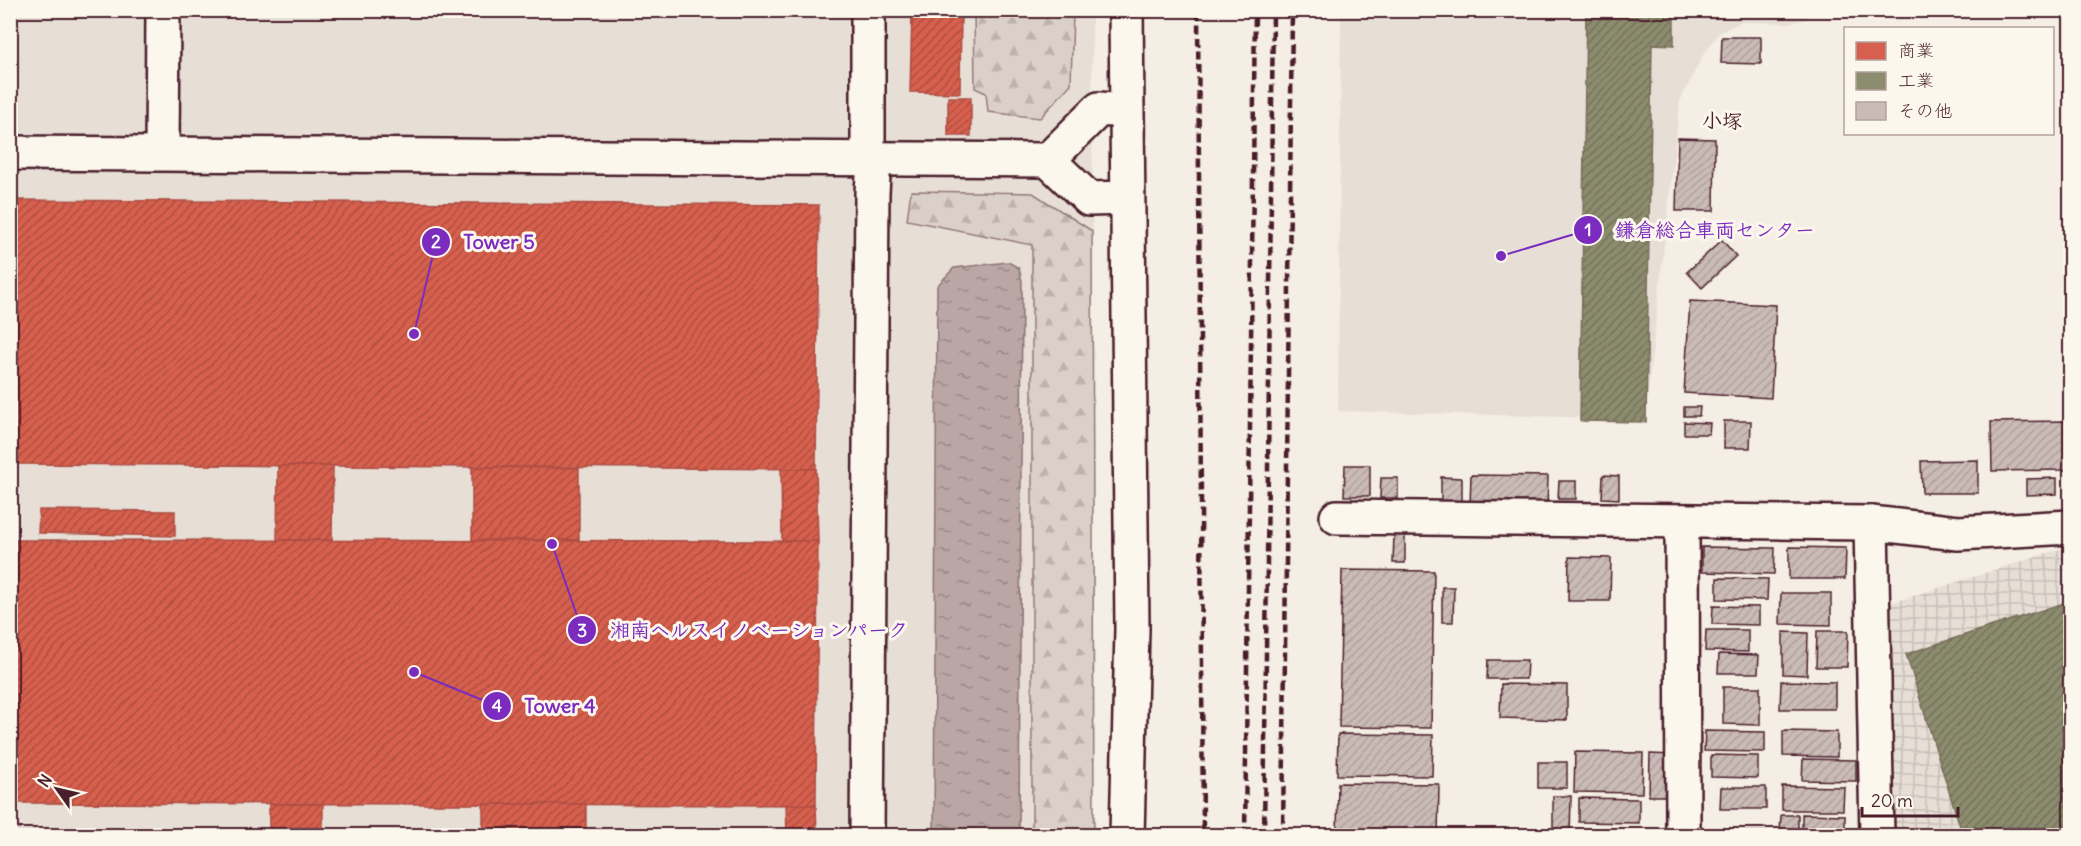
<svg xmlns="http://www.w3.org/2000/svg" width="2081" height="846" font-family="Delius,'Klee One',sans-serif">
<defs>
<pattern id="industrial-grid" width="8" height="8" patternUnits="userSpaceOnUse" patternTransform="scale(1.5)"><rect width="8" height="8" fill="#e7dfd6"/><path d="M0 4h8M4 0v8" fill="none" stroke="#c8bfb8"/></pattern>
<pattern id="forest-firs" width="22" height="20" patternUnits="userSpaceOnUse" patternTransform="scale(1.5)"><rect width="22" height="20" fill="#dbd0c9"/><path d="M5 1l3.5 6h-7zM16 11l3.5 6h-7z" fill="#bdb2ad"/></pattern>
<pattern id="water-ripples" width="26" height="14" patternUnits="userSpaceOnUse" patternTransform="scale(1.5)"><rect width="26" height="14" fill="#baa7a5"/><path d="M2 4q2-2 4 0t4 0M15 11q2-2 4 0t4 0" fill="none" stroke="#998787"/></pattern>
<pattern id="shops-hatch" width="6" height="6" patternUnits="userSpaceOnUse" patternTransform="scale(1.5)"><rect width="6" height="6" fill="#d6604d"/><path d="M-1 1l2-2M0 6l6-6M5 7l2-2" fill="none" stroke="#b04f40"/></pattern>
<pattern id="industry-hatch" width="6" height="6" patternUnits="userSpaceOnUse" patternTransform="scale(1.5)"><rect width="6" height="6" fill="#8c8c6e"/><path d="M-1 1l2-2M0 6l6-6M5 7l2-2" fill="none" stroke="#74725b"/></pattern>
<pattern id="building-hatch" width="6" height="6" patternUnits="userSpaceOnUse" patternTransform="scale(1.5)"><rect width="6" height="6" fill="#cabbb6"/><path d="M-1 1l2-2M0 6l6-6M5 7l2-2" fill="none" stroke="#afa09d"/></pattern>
</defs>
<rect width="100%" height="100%" fill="#f4eee4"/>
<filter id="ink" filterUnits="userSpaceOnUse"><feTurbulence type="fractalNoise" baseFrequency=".0167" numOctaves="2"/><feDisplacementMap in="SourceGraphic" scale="12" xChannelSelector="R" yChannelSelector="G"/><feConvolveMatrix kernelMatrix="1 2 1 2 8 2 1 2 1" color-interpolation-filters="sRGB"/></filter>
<g filter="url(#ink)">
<g fill="#e7dfd6">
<path d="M10,11H1092L1094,835H11Z"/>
<path d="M1341,11H1813L1804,20L1790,23L1741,22L1720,32L1704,53L1680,101L1645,419L1338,411Z"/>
</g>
<path fill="url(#industrial-grid)" d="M2070,546V835H1893L1891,603Z"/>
<g fill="url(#forest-firs)" stroke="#92787a" stroke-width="1.5">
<path d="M974,11H1073L1071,84L1040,118L988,112L986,93L975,88Z"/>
<path d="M911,191L1033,193L1092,231L1094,835H1032V245L907,220Z"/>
</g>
<path fill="url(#water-ripples)" stroke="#8d7174" stroke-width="1.5" d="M1008,262L1019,268L1022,281L1019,835H934L937,286L954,268Z"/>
<g fill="url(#shops-hatch)" stroke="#ac4c43" stroke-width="1.5">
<path d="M912,10H961L960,93L910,92Z"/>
<rect x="948" y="97" width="23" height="39"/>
<path d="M10,200L819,205L816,469L10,464Z"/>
<path d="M278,466H333L332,540H277Z"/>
<path d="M472,467L579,468V540H472Z"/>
<path d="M781,469H816L818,541H782Z"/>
<path d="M39,510L175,511V536L38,533Z"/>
<path d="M10,540L818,541L816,805L10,803Z"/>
<rect x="269" y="804" width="54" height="32"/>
<rect x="483" y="804" width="103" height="32"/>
<path d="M786,804L816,805L817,836H787Z"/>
</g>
<g fill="url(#industry-hatch)" stroke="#786b5a" stroke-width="1.5">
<path d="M1586,10H1674V45L1652,44L1646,422L1580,421Z"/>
<path d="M2070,601V829L2051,836H1963L1906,654Z"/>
</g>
<g fill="url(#building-hatch)" stroke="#4a1f2b" stroke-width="1.5">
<path d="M1722,37H1761V64L1721,63Z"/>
<path d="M1678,138L1715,139L1714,211H1676Z"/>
<path d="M1722,240L1736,256L1702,288L1687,272Z"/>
<path d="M1690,301L1776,305L1771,398L1684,393Z"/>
<path d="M1684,407H1700L1699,416H1684Z"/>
<path d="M1724,421H1751L1750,448H1724Z"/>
<path d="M2070,421V470L1992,471L1991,422Z"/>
<path d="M1684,422L1710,423L1709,434H1684Z"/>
<path d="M1978,460V493H1922L1921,461Z"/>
<path d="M1345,465H1370V496H1344Z"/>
<path d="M1471,475L1548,476L1547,508L1470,507Z"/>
<path d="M1603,475L1619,476V499L1602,498Z"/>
<path d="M1441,477L1462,478V504L1441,503Z"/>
<path d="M1381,478H1398V498H1380Z"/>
<path d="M2057,478V494L2026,495V479Z"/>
<path d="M1559,481H1576V499H1558Z"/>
<path d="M1394,535H1405V563H1393Z"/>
<path d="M1702,547L1775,548L1774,574L1702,572Z"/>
<path d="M1789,547L1846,548L1845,579H1789Z"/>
<path d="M1569,557L1611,558L1610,601H1568Z"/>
<path d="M1342,570L1434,571L1431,728L1339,727Z"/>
<path d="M1717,578L1768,579L1767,600L1717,599Z"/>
<path d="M1442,587H1454L1453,622H1442Z"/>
<path d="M1781,593H1831V625L1780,624Z"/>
<path d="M1713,606L1759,607V625L1712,624Z"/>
<path d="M1706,630H1748V652L1705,651Z"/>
<path d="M1817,631H1848L1847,667H1816Z"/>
<path d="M1783,632L1808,633L1807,675L1783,674Z"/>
<path d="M1719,654L1759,655L1758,673H1718Z"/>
<path d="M1488,660H1527L1526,679H1487Z"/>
<path d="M1781,681L1835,682V709H1780Z"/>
<path d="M1501,684L1567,685V720L1500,718Z"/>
<path d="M1723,687H1760V725L1723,724Z"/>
<path d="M1705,731L1765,732V752L1704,751Z"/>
<path d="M1783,731L1837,732V757L1783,756Z"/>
<path d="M1338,734L1433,735L1432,776L1337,775Z"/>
<path d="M1575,752L1643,753L1642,793L1574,792Z"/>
<path d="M1650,754L1673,755V796H1649Z"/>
<path d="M1711,755L1758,756V778L1711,777Z"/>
<path d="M1803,759L1856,760V781L1802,780Z"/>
<rect x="1538" y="762" width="29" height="26"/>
<path d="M1338,783L1439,784L1438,836H1337Z"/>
<path d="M1782,786L1844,787L1843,810H1782Z"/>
<path d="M1721,787H1766V809H1720Z"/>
<path d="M1553,796H1571L1570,835L1553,834Z"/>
<path d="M1579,798L1639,799V823L1579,822Z"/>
<path d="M1802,814L1845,815V830H1802Z"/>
<path d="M1781,815H1798V832H1780Z"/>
<path d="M1720,832H1765L1764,836H1720Z"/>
</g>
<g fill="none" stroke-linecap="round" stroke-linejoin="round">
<g stroke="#4a1f2b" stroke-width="38">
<g id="minor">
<path d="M1126,10L1132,629L1127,836"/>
<path d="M162,152L163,10"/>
<path d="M10,153L1048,160L1089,199L1127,198"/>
<path d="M868,159V10"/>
<path d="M1048,160L1099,109L1126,111"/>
<path d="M1337,517L1871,523"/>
<path d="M1682,521L1683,836"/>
<path d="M867,836L872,193L874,159"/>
<path d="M1877,836L1871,523L1958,533L2070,527"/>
</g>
</g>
<use href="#minor" stroke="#fbf7ec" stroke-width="33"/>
<g stroke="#4a1f2b" stroke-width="4.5" stroke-dasharray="9 4.5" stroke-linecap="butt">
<path d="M1198,10L1203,836"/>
<path d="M1245,836L1255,10"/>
<path d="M1264,836L1273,10"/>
<path d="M1283,836L1292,10"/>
</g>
</g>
</g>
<g text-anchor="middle" stroke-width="6" stroke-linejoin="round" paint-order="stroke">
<g font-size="20" font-weight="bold" fill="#4a1f2b" stroke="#fbf7ec">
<text x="1722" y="128">小塚</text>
</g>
</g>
<path fill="none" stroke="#7b2cbf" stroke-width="2" d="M1501 256L1588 230M414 334L436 242M552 544L582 630M414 672L497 706"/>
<g fill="#7b2cbf" stroke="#fbf7ec" stroke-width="2">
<circle cx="1501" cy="256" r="6"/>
<circle cx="414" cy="334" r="6"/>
<circle cx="552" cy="544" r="6"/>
<circle cx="414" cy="672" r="6"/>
<circle cx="1588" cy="230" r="15"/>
<circle cx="436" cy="242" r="15"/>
<circle cx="582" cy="630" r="15"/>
<circle cx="497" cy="706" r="15"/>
</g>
<g font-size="18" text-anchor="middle" font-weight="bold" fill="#fff">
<text x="1588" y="236">1</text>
<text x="436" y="248">2</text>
<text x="582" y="637">3</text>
<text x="497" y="712">4</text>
</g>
<g font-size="20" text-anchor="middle" font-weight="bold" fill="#7b2cbf" stroke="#fbf7ec" stroke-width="6" stroke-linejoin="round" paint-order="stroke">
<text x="1715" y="237">鎌倉総合車両センター</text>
<text x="499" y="249">Tower 5</text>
<text x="759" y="637">湘南ヘルスイノベーションパーク</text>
<text x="560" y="713">Tower 4</text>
</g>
<rect width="2081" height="846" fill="none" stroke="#fbf7ec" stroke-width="36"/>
<rect x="18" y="18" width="2045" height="810" fill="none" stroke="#4a1f2b" stroke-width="2" filter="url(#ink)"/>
<rect x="1844" y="27" width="210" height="108" fill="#fbf7ec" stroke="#b4a19f" stroke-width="1.5"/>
<rect x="1856" y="42" width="30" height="18" fill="#d6604d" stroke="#b4a19f" stroke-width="1.5"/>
<text x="1898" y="57" font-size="18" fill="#4a1f2b">商業</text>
<rect x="1856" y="72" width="30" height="18" fill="#8c8c6e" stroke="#b4a19f" stroke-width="1.5"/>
<text x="1898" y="87" font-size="18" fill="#4a1f2b">工業</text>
<rect x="1856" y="102" width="30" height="18" fill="#cabbb6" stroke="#b4a19f" stroke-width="1.5"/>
<text x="1898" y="117" font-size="18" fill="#4a1f2b">その他</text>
<g transform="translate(57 789) rotate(304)" stroke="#fbf7ec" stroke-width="4.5" paint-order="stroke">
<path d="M0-4.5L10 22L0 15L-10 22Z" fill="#4a1f2b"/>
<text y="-9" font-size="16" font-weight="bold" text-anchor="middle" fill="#4a1f2b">N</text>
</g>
<path d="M1862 807v9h96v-9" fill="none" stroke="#4a1f2b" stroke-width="3"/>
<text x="1871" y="807" font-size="18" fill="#4a1f2b" stroke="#fbf7ec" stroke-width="4.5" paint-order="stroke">20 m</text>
</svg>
